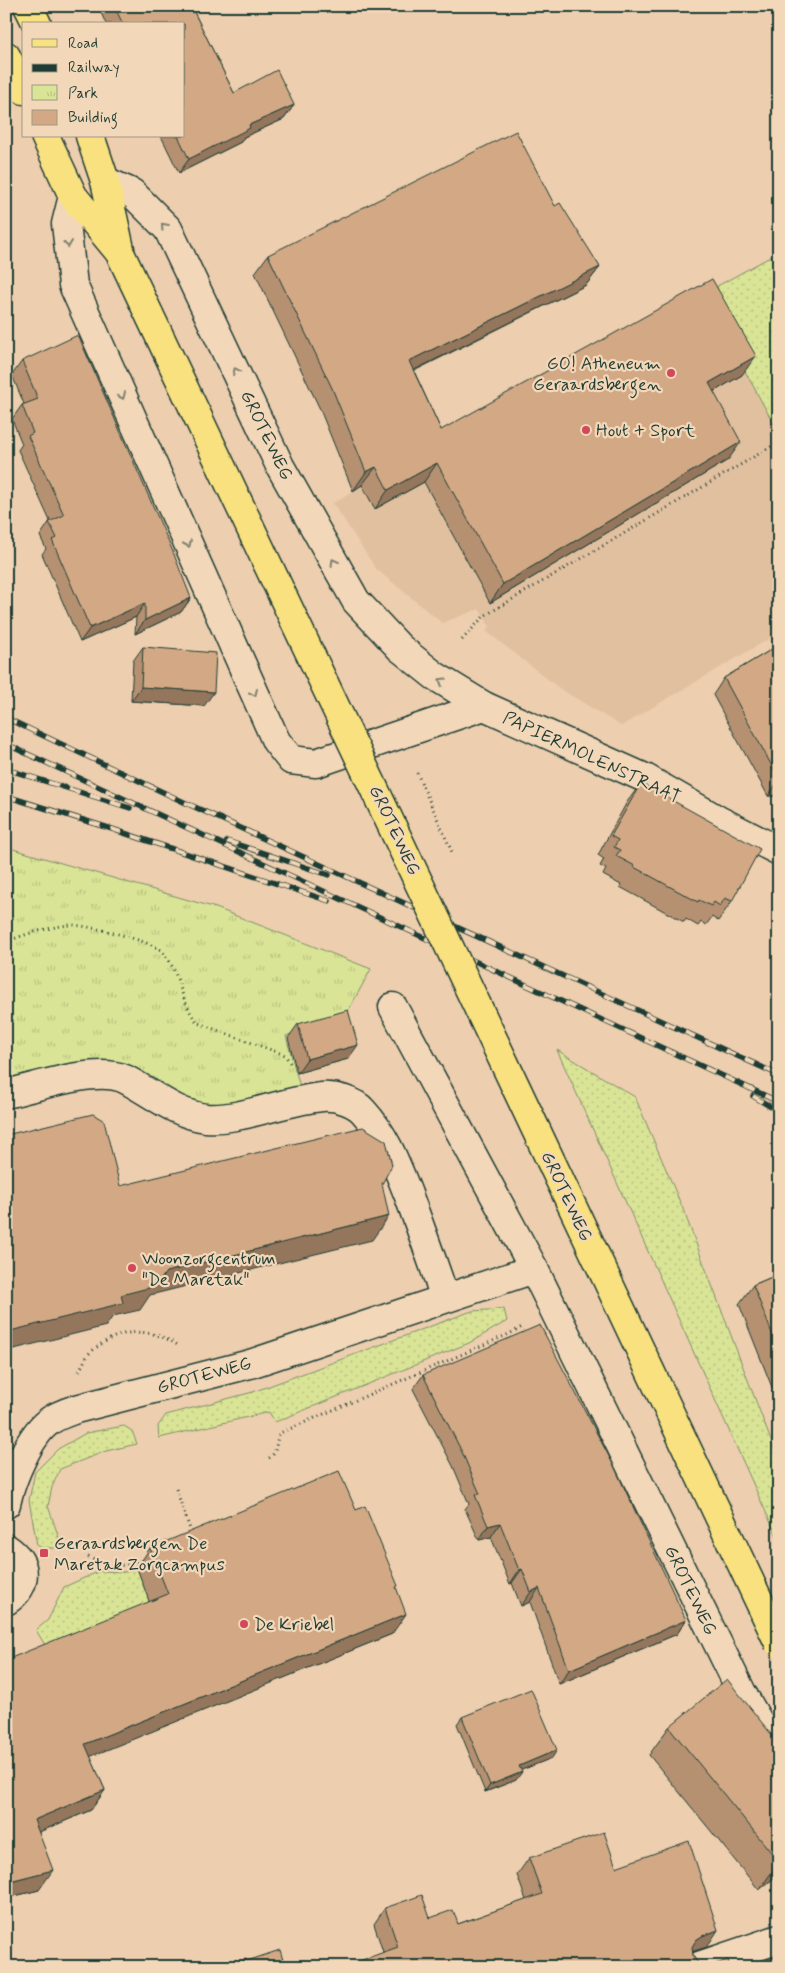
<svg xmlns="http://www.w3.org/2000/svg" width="785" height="1973" font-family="Mynerve,sans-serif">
<defs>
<pattern id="grass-dots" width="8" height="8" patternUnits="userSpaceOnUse" patternTransform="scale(1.25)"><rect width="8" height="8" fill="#d9e496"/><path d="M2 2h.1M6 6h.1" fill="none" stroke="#bac482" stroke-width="1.8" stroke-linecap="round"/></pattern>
<pattern id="park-tufts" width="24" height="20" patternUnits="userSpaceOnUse" patternTransform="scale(1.25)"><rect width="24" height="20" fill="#d9e496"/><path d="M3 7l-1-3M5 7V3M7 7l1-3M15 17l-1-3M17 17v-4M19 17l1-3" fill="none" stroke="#bac482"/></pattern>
</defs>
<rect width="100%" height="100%" fill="#edceaf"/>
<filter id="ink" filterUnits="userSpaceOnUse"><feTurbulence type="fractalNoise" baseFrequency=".02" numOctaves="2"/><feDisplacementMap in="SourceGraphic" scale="10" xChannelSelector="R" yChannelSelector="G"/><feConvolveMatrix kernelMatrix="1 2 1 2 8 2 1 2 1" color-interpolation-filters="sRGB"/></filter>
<g filter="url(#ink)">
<path fill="#e1c0a0" d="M779,252V633L621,726L559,688L486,631L490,627L479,609L442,623L376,569L333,503Z"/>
<g fill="url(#grass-dots)" stroke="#7c9065">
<path d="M779,252V426L776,428L703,294Z"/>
<path d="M557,1050L635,1097L683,1209L779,1462V1541Z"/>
<path d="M504,1309L507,1321L469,1343L275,1422L269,1412L159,1438L158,1426L166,1415L253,1392L472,1311Z"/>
<path d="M124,1426L132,1431L137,1444L106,1451L60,1469L52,1487L48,1506L60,1541L55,1548H42L37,1545L29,1500L35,1472L58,1449L86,1433Z"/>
<path d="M137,1568L154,1613L51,1655L36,1630L48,1620L64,1587L100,1571L126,1572Z"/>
</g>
<path fill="url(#park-tufts)" stroke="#7c9065" d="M6,847L216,908L371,969L348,1011L286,1036L301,1091L207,1109L151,1085H6Z"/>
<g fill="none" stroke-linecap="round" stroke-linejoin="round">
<g stroke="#1f3d34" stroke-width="31">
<g id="minor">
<path d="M105,181L132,193L168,229L280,466L356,601L400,648L435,676L484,706L645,778L718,820L779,851"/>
<path d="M73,196L66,224L73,285L276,741L291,760L316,763L484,706"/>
<path d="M393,1007L534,1269L742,1693L765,1733L779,1742"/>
<path d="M6,1094C36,1087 97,1066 125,1079C152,1093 175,1114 206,1118C240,1121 286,1100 322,1097C336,1096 354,1101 363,1111C386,1136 396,1164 408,1194C421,1229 433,1263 445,1298"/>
<path d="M6,1504C11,1480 30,1433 51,1420C58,1415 68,1412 76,1409L250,1364L534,1269"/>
<path d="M6,1548C29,1563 28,1586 6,1601"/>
<path d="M696,1967L779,1939"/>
</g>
</g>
<g stroke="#1f3d34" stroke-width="31">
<g id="major">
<path d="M28,6L37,24"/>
<path d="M6,56L24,90"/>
<path d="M45,136L73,196L120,253"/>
<path d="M90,136L105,181L120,249"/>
</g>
</g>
<g stroke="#1f3d34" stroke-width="3" stroke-dasharray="1 4" stroke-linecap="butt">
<path d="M462,640L484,616L779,442"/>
<path d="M417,773L452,852"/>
<path d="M6,942C25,934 49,927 70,925C84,924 152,941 162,951C181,972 179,1002 198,1023L285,1055L292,1066"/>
<path d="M79,1371C83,1365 86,1355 92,1351C119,1328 149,1326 179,1346"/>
<path d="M269,1458C278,1453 275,1441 280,1433L509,1334L524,1326"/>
<path d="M176,1489L192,1535"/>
<path d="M88,1557C108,1567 123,1568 144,1560"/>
</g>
<use href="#minor" stroke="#f3d7b9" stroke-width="28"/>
<use href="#major" stroke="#fae180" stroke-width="28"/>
<g stroke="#1f3d34" stroke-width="5.5">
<g id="rail">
<path d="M6,718L186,803L779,1075"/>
<path d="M6,744L779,1102"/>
<path d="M6,769L130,808"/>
<path d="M6,796L112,829L329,901"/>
<path d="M227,841L329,875"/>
<path d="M753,1096L779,1112"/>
</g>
</g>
<use href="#rail" stroke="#f3d7b9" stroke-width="4" stroke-dasharray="11" stroke-linecap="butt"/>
<g stroke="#1f3d34" stroke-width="31" stroke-linecap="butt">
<path id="major-bridge" d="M120,253C341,715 559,1180 779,1643"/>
</g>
<use href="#major-bridge" stroke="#fae180" stroke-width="28"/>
</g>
<g fill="#b59172" stroke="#1f3d34">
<path d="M98,6H191L234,93L294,105L284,119L244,137L241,142L179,173L161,136H184V24H106Z"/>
<path d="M555,206L600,267L586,285L414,371L441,430L742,375L713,392L728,460L490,603L424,482L375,509L362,485L353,491L319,407L255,273L268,255Z"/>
<path d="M22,361L191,598L181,612L135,634L136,617L80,642L42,554L46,549L40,536L50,521L18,450L22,444L12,419L22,405L24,404L12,375Z"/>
<path d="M779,645V801L776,796H768L713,695L724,678Z"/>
<path d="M143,647L204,706L131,701L133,661Z"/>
<path d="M641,783L732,901L718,921L712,917L706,925L701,922L698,926L686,919L684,922L620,887L621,885L603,875L606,869L600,866L604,859L598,855L627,802Z"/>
<path d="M298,1024L348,1059L297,1073L288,1038Z"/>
<path d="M779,1274V1405L739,1304L753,1285Z"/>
<path d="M423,1375L686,1620L677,1634L559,1684L530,1602L521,1606L512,1583L510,1584L491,1537L479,1540L465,1509L469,1504L453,1466L413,1389Z"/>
<path d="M356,1510L396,1588L392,1634L90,1756L105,1790L91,1810L39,1832V1890L6,1898L149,1601L137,1568L150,1548Z"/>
<path d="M462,1717L552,1758L521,1770L516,1780L485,1792L457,1724Z"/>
<path d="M669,1727L779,1744V1874L759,1890L649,1755Z"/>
<path d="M529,1858L616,1867L707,1947L693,1952V1956L697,1962L704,1966L383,1952L374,1924L385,1908L458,1924L526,1900L517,1875Z"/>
</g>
<g fill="#94765d" stroke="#1f3d34">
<path d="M294,105L284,119L244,137L241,142L179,173L189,159L249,125Z"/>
<path d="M600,267L586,285L396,379L409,361Z"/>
<path d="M756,356L742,375L696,402L709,383Z"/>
<path d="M741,442L728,460L490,603L503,584Z"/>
<path d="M437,463L424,482L375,509L388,490Z"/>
<path d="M376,467L362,485L353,491L366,472Z"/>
<path d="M191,598L181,612L135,634L145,620Z"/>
<path d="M145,603L136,617L80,642L90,628Z"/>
<path d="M141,687L214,692L204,706L131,701Z"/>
<path d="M779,780V792L776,796H768Z"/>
<path d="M358,1045L348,1059L297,1073L307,1059Z"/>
<path d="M389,1216L372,1240L150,1295L140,1310L113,1316L106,1326L6,1351V1332L121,1295L166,1272Z"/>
<path d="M500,1523L491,1537L479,1540L488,1526Z"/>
<path d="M522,1569L512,1583L510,1584L519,1570Z"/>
<path d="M539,1588L530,1602L521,1606L531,1592Z"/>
<path d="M406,1614L392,1634L72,1764L85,1744Z"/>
<path d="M686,1620L677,1634L559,1684L569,1670Z"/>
<path d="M557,1750L552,1758L514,1773L519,1766Z"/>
<path d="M522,1772L516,1780L485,1792L490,1785Z"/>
<path d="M105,1790L91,1810L20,1840L34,1820Z"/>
<path d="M779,1862V1874L759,1890Z"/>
<path d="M53,1870L39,1890L6,1898V1882Z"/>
<path d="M718,1930L707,1947L691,1952L685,1956L696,1940L702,1936Z"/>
</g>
<g fill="#d3a985" stroke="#1f3d34">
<path d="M114,6H191L234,93L277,70L294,105L249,125L250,128L189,159L178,136H184V24H123Z"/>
<path d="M516,131L555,206L560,203L600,267L409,361L441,430L712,279L756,356L709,383L741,442L503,584L437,463L388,490L376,467L366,472L332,388L268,255Z"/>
<path d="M78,335L173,552L191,598L145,620V603L90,628L52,540L57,538L49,522L64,515L28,436L33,433L22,405L38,399L22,361Z"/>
<path d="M779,645V779L724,678Z"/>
<path d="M143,647L216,653L214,692L141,687Z"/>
<path d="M641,783L760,849L732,901L725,898L720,906L714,902L711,906L699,900L698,902L634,867L635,866L616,856L620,850L614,847L618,840L611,836Z"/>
<path d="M348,1010L358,1045L307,1059L298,1024Z"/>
<path d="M93,1114L104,1121L120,1186L363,1127L386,1141L392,1165L382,1184L389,1216L166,1272L156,1286L121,1295L123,1303L6,1332V1135Z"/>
<path d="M779,1274V1351L753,1285Z"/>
<path d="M540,1325L614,1466L686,1620L569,1670L539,1588L531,1592L522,1569L519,1570L500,1523L488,1526L475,1495L480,1494L462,1452L423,1375Z"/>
<path d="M339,1471L356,1510L365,1506L398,1586L396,1587L406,1614L85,1744L105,1790L34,1820L53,1870L6,1882V1660L168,1594L150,1548Z"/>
<path d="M727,1679L779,1744V1862L669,1727Z"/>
<path d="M531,1689L557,1750L519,1766L522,1772L490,1785L462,1717Z"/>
<path d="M604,1832L616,1867L689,1841L718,1930L702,1936L696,1940L692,1947L693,1956L697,1962L704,1966L712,1965L728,1960L730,1967H343L398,1947L385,1908L422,1895L430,1918L453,1910L458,1924L542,1894L529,1858Z"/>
<path d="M280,1950L285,1967H223L246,1959L247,1961Z"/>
<path d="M779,1956V1967H747Z"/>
<path d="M154,1963L156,1967H141Z"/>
</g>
<defs><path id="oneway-chevron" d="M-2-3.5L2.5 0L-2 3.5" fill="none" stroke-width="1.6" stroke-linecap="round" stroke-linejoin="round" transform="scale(1.25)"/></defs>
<g stroke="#7e8270">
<use href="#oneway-chevron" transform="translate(164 226) rotate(-132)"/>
<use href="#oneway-chevron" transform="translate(68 244) rotate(84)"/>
<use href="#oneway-chevron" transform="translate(236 371) rotate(-115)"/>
<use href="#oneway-chevron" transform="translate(122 396) rotate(66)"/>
<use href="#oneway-chevron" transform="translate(188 544) rotate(66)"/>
<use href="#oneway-chevron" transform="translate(334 562) rotate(-119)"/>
<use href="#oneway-chevron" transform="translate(442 681) rotate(-148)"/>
<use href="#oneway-chevron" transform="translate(254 693) rotate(66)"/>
</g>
</g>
<g fill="#d1495b" stroke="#f3d7b9" stroke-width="2">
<circle cx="671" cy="373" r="5"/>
<circle cx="586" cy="430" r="5"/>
<circle cx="132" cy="1268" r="5"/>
<rect x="39" y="1548" width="10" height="10" rx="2.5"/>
<circle cx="244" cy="1624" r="5"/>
</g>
<g text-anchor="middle" stroke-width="4.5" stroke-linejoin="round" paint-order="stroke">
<g font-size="18" fill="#1f3d34" stroke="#f3d7b9" text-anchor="start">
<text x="661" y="369" text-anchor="end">GO! Atheneum<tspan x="661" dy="21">Geraardsbergen</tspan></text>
<text x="596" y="436">Hout + Sport</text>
<text x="142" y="1264">Woonzorgcentrum<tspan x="142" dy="21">"De Maretak"</tspan></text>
<text x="54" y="1549">Geraardsbergen De<tspan x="54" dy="21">Maretak Zorgcampus</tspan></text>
<text x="254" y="1630">De Kriebel</text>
</g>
<g font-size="18" fill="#1f3d34" stroke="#f3d7b9">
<text transform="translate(267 435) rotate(64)" y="6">GROTEWEG</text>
<text transform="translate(592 757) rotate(25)" y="6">PAPIERMOLENSTRAAT</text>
<text transform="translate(395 830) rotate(65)" y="6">GROTEWEG</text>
<text transform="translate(567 1196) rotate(65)" y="6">GROTEWEG</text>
<text transform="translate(204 1375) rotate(-15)" y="6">GROTEWEG</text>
<text transform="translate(691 1590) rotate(64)" y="6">GROTEWEG</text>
</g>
</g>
<rect width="785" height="1973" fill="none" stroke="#f3d7b9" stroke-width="25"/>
<rect x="12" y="12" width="760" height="1948" fill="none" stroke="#1f3d34" stroke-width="2" filter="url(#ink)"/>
<rect x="22" y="22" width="162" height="115" fill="#f3d7b9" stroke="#9e9984"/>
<rect x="32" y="39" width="25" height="8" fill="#fae180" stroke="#9e9984"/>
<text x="68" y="48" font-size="15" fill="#1f3d34">Road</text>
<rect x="32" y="64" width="25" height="8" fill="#1f3d34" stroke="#9e9984"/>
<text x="68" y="72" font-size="15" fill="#1f3d34">Railway</text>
<rect x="32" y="85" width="25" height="15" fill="url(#park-tufts)" stroke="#9e9984"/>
<text x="68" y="98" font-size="15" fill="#1f3d34">Park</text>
<rect x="32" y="110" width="25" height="15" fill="#d3a985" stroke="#9e9984"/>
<text x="68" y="122" font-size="15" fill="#1f3d34">Building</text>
</svg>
